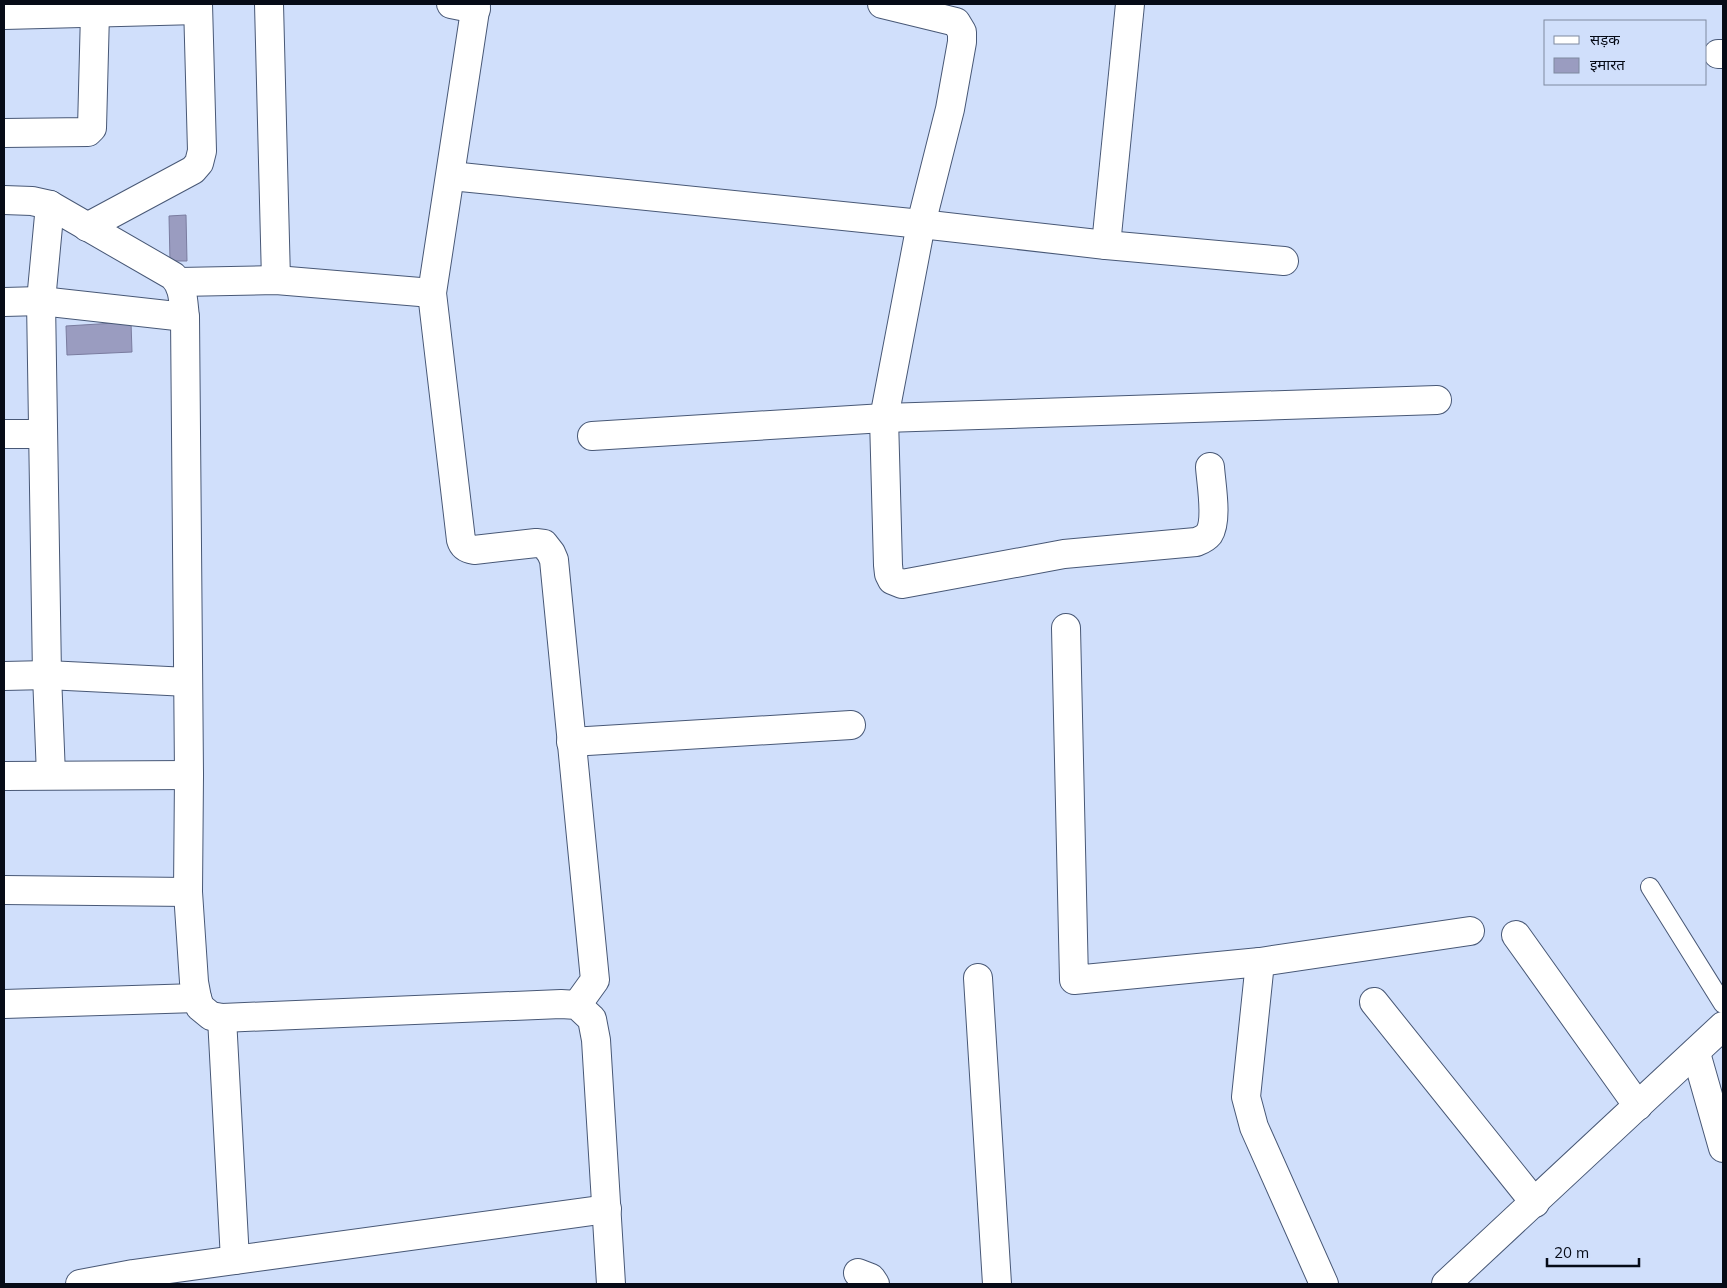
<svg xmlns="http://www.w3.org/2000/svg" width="1727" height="1288" font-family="Mulish,'Noto Sans Devanagari',sans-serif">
<rect width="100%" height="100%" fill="#d0dffb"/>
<g fill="#9a9cc0" stroke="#7a7c9f">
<path d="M186,215L187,261H170L169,216Z"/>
<path d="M131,322L132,352L67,355L66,326Z"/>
</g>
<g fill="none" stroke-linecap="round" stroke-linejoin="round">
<g stroke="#485876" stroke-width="20">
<path id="lane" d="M1650,887L1723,1004"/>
</g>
<g stroke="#485876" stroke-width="30">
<g id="street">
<path d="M269,4L276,280"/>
<path d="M451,4L476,9"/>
<path d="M476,4L432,293L461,540C463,547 467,549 474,550L536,543L544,544L551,553L554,560L595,980L577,1005"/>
<path d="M882,4L956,22L962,32V42L950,109L921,224L884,418L888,565L889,574L892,580L902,584L1064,554L1196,542C1201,540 1205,539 1209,534C1218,520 1211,483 1210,467"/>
<path d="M4,15L198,10"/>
<path d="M1718,54H1723"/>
<path d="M4,133L88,132L92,128L95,13"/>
<path d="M451,176L921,224L1106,245L1284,261"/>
<path d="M4,200L32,201L50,205L173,276C184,287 183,302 185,317L189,775L188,892L194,982L197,998L200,1007L211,1016L222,1018L561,1004L577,1005L592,1019L596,1040L611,1284"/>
<path d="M50,205L41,301L47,675L51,775"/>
<path d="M87,227L193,170L199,163L202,151L198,4"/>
<path d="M1106,245L1130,4"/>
<path d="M179,282L276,280L432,293"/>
<path d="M4,302L41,301L185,317"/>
<path d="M4,434H43"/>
<path d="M592,436L884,418L1437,400"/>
<path d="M1066,628L1074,980L1260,962L1470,931"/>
<path d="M4,676L47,675L188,682"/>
<path d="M571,742L851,725"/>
<path d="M4,776L189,775"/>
<path d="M4,890L188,892"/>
<path d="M1516,935L1638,1106"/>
<path d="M1260,962L1246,1097L1254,1127L1324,1284"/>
<path d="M978,978L997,1284"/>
<path d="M1374,1002L1535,1203"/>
<path d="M4,1004L197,998"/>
<path d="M222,1018L235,1260"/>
<path d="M1696,1053L1723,1148"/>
<path d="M858,1273L871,1278L875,1284"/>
<path d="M80,1284L133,1274L607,1209"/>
<path d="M1446,1284L1723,1026"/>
</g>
</g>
<use href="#lane" stroke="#fff" stroke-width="18"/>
<use href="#street" stroke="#fff" stroke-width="28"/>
</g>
<rect width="1727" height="1288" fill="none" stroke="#060b17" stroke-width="10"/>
<rect x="1544" y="20" width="162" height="65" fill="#d0dffb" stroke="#7f8aa0"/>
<rect x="1554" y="36" width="25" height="8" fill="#ffffff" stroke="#7f8aa0"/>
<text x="1590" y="45" font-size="15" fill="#060b17">सड़क</text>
<rect x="1554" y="58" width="25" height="15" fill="#9a9cc0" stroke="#7f8aa0"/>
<text x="1590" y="70" font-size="15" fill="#060b17">इमारत</text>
<path d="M1547 1258v8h92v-8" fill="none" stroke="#060b17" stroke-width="2.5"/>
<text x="1554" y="1258" font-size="15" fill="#060b17" stroke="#d0dffb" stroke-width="4" paint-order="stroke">20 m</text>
</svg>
